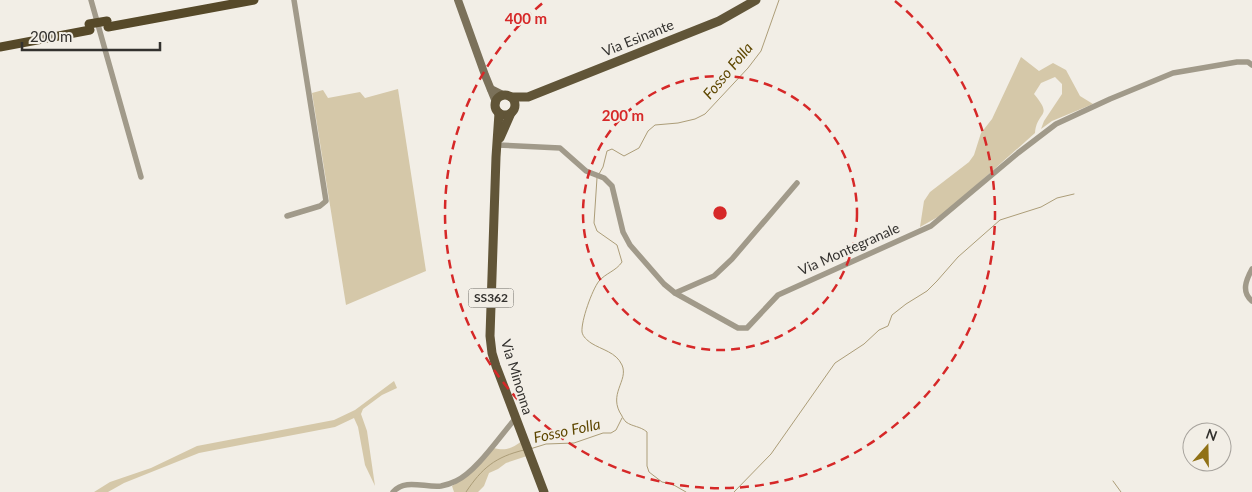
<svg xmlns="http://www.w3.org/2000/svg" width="1252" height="492" font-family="Lato,sans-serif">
<rect width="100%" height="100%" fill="#f2eee6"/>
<g fill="#d5c8a9">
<path d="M1021,57L1039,71L1053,63L1066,70L1080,96L1093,104L1052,121L1041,129L1044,121L1062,94V84L1055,77L1041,83L1034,94C1054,118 1037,110 1035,133L945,213L920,227L924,201L930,192L969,162L974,155L981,133L992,119Z"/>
<path d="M398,89L426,271L346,305L312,93L323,90L328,98L360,92L365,98Z"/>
<path d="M394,381L397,388L382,395L363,409L361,414L367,431L375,486L365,465L358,427L354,418L335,427L199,453L124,483L108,492H94L110,482L151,468L197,446L334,420L355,410Z"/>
<path d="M522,441L527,456L506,463L498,469L489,473L484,486L478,492H454L452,486L467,476L493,448C506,451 511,449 522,441Z"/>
</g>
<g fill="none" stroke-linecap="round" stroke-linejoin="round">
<g stroke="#ac9d78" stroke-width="1">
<path d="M599,174L603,167L607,151L612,149L624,156L639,148L648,131L655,125L678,123L695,119L705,114L748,68L761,51L779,0"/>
<path d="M597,178L594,223L597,231L617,245L622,262C616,271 606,273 599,281C592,290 581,321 582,332C583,337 587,340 591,343C602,350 616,352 622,365C629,381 607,394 622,416C622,417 625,421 626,422C633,427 640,426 647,432V466L649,472L662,482L672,484L686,492"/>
<path d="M530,449L546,444L574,443L603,433H611L616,430L622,418"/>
<path d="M1113,481L1121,492"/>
<path d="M466,492C482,468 495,457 524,450"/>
<path d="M734,492L771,454L835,363L864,344L879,330L888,326L892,315L906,304L927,291L937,281L958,257L1000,220L1041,207L1057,198L1074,194"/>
</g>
<g stroke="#a19a8a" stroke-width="5.5">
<path d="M91,0L141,177"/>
<path d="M497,145L560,148L586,171L604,178L612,186L623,232L630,245L664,284L675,293L738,328H747L778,295L931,226L1018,153L1056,124L1110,99L1173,73L1237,62H1248L1252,65"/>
<path d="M287,216L320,206L326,201L294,0"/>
<path d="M1252,269C1246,280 1241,292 1252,301"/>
<path d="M675,293L714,276L732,259L797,183"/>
<path d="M393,492C405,478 425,488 441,486C446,485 452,483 456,481C476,472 500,436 515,419"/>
</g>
<g stroke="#7b715a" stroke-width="8">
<path d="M458,0L485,75L496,102"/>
<path d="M491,89L503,95"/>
</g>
<g stroke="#615538" stroke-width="9">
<circle cx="505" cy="105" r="10"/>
<path d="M511,97H528L719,21L756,0"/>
<path d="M499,113L496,157L490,336L492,353L496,366L544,492"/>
<path d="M500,138L511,113"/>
</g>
<g stroke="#564929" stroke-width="9">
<path d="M108,27L254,0"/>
<path d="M0,47L90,30"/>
</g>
<path stroke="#564929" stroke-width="9" d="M89,24L107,21"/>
</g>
<g fill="none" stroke="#d62828" stroke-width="2.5" stroke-dasharray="9 6">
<circle cx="720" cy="213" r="137"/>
<path d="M895 1A275 275 0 1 1 545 1"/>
</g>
<g text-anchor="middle" stroke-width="4" stroke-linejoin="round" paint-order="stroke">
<rect fill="#f2eee6" stroke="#6c6a65" stroke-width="1" x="468.5" y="288.5" width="45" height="19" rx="4"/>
<g font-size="12" font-weight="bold" fill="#33312e">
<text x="491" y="302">SS362</text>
</g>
<g font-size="14" fill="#33312e" stroke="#f2eee6">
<text transform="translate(638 38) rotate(-22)" y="5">Via Esinante</text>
<text transform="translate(849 249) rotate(-24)" y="5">Via Montegranale</text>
<text transform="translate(517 377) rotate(73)" y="5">Via Minonna</text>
</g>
<g font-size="15" font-style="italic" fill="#5e4700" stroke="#f2eee6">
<text transform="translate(728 71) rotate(-50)" y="5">Fosso Folla</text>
<text transform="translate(567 431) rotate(-12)" y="5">Fosso Folla</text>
</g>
</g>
<circle cx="720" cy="213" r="8" fill="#d62828" stroke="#f2eee6" stroke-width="2.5"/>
<g font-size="15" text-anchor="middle" font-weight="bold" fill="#d62828" stroke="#f2eee6" stroke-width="4" stroke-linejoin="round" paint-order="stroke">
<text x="526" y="24">400 m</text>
<text x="623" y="121">200 m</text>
</g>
<g transform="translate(1207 447) rotate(20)"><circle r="24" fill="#f2eee6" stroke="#a6a29c"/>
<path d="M0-4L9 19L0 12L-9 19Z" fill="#907116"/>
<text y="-8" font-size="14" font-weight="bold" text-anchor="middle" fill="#33312e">N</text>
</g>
<path d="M22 42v8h138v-8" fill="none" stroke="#33312e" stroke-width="2.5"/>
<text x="30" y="42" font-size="15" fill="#33312e" stroke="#f2eee6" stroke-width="4" paint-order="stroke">200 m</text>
</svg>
